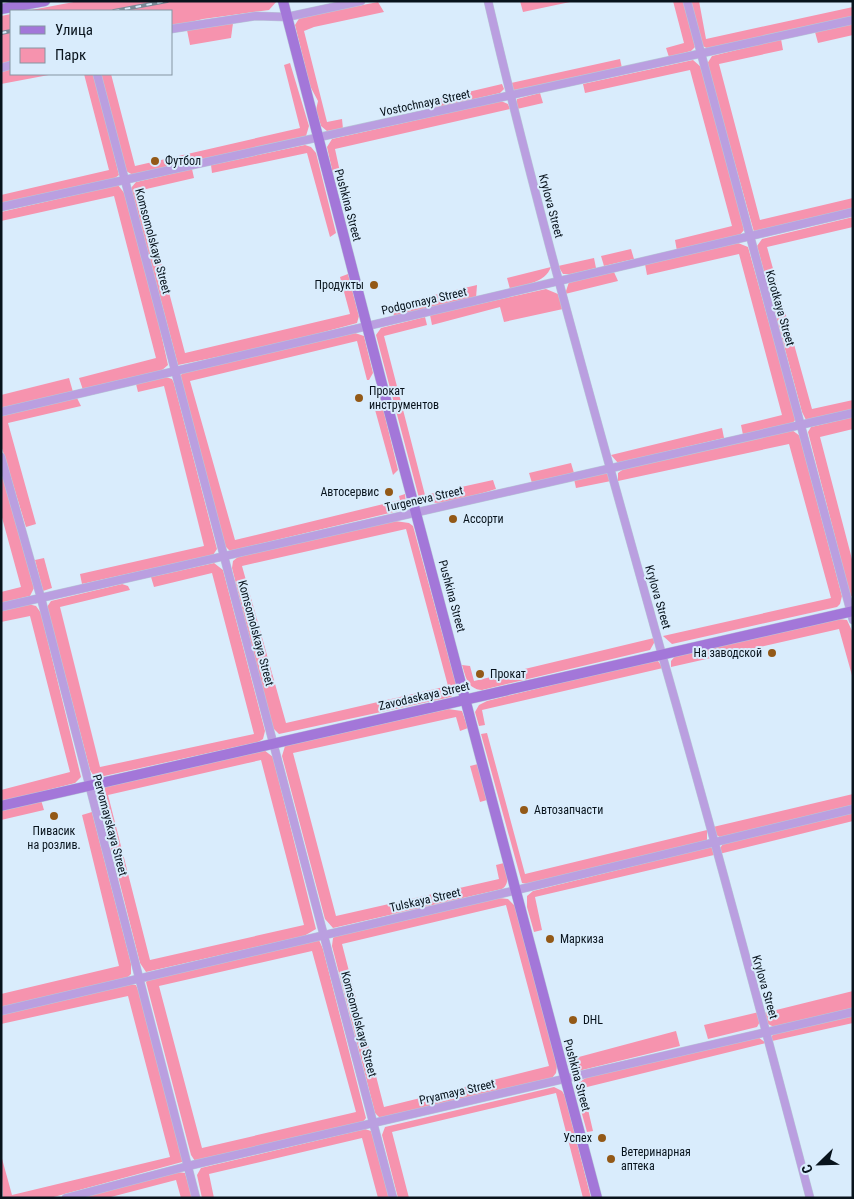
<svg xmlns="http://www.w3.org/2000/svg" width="854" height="1199" font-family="'Roboto Condensed',sans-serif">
<rect width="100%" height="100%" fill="#d9ecfc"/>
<g fill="#f693ae" fill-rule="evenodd">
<path d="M79,1H277L269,10L203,19L171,27V11H26Z"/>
<path d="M520,1H570V2L523,12Z"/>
<path d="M673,1H685L695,47L691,51L669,57L666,48L684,43Z"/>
<path d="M689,1H699L706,39L853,7V18L708,49L703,46Z"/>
<path d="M378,2L384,12L314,27L304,31L327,122L342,119L343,129L327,131L321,126L316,110L318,101L310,86L295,25L300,17Z"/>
<path d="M11,14V62L1,64V16Z"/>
<path d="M233,23L231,38L190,45L187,30Z"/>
<path d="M853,24V35L818,43L815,32Z"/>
<path d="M781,39L783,50L719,64L760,220L853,198V210L754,232L707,64L712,56Z"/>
<path d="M620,59L622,68L517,91L512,89L511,83Z"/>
<path d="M693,60L701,67L728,161L744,230L739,236L677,251L675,240L732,226L690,70L585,93L583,84Z"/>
<path d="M290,63L309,126L306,136L133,175L126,171L99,74H111L135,166L300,128L284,65Z"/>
<path d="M11,69V74H54L1,84V71Z"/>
<path d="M84,74H95L119,175L115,178L1,205V195L109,170Z"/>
<path d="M502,84L504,89L500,93L436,108L434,100Z"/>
<path d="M540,93L543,103L517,109V99Z"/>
<path d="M501,101L508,104L510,109L335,149L340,172L333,174L327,147L332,139Z"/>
<path d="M305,145L311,147L316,153L336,233L330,237L307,153L212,173L211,165Z"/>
<path d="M192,169L194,178L142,190L185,353L350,314L340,277L348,274L359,316L357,323L276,345L178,365L131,188L136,182Z"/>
<path d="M118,185L125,194L151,288L168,365L161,371L83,390L79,378L156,358L114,196L1,221V212Z"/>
<path d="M853,217V227L767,247L812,409L853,400V411L806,420L802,412L757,246L762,239Z"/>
<path d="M738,243L748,247L796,419L791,425L743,435L741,425L782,415L739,254L647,275L645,264Z"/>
<path d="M631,249L634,259L604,266L601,256Z"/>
<path d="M594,258L596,268L572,274H563L558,266Z"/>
<path d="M551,267C545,283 524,285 510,289L507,278Z"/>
<path d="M614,272L618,281L565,294L569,282Z"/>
<path d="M477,285L476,298L394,317L392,305Z"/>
<path d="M546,289L558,294L563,309L504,322L500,307L432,325L430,315Z"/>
<path d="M425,317L427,325L384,336L425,495L493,480L496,489C477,494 434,511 419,498L376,335L381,328Z"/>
<path d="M355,333L364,336L373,373L369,380H367L357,341L190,381L235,540L400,500L399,496L405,494L406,504L398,511L230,551L225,546L179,380L182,373L186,372Z"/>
<path d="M166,377L172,379L174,383L217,549L213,555L82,584L80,574L204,546L164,386L138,392L136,384Z"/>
<path d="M69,378L73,392L1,409V395Z"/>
<path d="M77,398L81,406L8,423L36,524L26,527L1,445V416Z"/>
<path d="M377,403L383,408L398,470L393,475L374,406Z"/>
<path d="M853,417V429L820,437L853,563V597L850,595L808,432L811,427Z"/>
<path d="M722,428L724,438L618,463L611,455Z"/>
<path d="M792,430L800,436L801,441L842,596L840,604L837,607L672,644L663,636L831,598L789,444L618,481V473L625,468Z"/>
<path d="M571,463L574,473L532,483L529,473Z"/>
<path d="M1,470L34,588L30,596L1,603V592L21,587L1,514Z"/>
<path d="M604,472L608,474L611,481L576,488L574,479Z"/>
<path d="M395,521L409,523L413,526L456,684L455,693L451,697L279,734L272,727L232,568L233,561L238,557ZM406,529L448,686L286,723L242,566Z"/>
<path d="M44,558L52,588L43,591L35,560Z"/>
<path d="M214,563L223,570L265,731L263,739L258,742L95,778L90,770L47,607L51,601L122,584L128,586L130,590L60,607L100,767L254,734L212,573L154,587L151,577Z"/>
<path d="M28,604L36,606L41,613L81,777L75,783L1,802V790L70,772L30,616L1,622V611Z"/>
<path d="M839,619L847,620L853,633V679L839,629L671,667V661L676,655Z"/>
<path d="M654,638V643L650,650L482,690C467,689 466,677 462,665L470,666L474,681Z"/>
<path d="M654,660L658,661L663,668L482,710L485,725L479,726L475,712L479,705L487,701Z"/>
<path d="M448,709L462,711L468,728L460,731L456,717L293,753L336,916L499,879L496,865L504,863C506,873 511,883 502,889L333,928L325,919L282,756L285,746Z"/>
<path d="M487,733L525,874L707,830V840L704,842L527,884L522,883L481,734Z"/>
<path d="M264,750L273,757L316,929L304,936L146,972L140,963L96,789L98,787ZM261,760L304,925L150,960L108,795Z"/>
<path d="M478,764L487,800L480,802L470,766Z"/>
<path d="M853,794V805L721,838L715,834L713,827Z"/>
<path d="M41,800L44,810L1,820V809Z"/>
<path d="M92,812L131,963V974L127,978L1,1008V994L119,966L82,815Z"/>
<path d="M853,813V821L719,854V849L724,843Z"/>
<path d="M710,847L712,848L714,855L535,897L542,930L534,932L527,907V896L533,891Z"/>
<path d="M499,898L508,899L515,906L557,1066L556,1073L552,1078L380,1118L375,1113L332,946L333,938L337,934ZM506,905L549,1066L384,1107L342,944Z"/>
<path d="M319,940L323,949L366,1118L363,1122L195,1161L191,1155L146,982L150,977ZM312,951L356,1112L202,1148L159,986Z"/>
<path d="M130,984L136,985L139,992L183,1158L182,1162L50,1198H3L1,1155L12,1195L170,1157L128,996L1,1024V1015Z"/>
<path d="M853,991V1008L777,1026H772L768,1024L764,1013Z"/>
<path d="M759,1012L761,1020L757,1027L708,1039L704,1025Z"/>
<path d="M853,1014V1023L772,1041V1036L774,1033Z"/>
<path d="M676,1031L680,1046L578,1071L569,1067L564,1046L571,1044L575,1058Z"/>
<path d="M758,1037L766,1043L583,1088L593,1131L587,1132L575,1089L577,1084L587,1077Z"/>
<path d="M554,1087L562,1091L565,1096L591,1198H583L556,1093L392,1132L409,1198H398L382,1135L385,1127Z"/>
<path d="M365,1129L371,1131L373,1137L389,1198H378L362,1138L209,1174L214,1198H202L197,1175L201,1168Z"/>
<path d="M178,1172L185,1173L193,1198H181L176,1180L107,1198H79Z"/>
</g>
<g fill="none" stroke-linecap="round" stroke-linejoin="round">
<g stroke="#b8c9d8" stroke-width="9">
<g id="minor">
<path d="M488,1C539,219 601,435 661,651C713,833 762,1015 810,1198"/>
<path d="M687,1L853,620"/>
<path d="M171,29L256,16L287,17L361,1"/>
<path d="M1,68L11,65"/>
<path d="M97,74L393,1198"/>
<path d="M1,207L853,20"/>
<path d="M1,412L853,212"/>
<path d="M1,457L41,598L196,1198"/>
<path d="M1,607L853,413"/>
<path d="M1,1011L504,893L853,809"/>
<path d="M66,1198L188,1166L853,1012"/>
</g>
</g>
<g stroke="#b8c9d8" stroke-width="11">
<g id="secondary">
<path d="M283,1L390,415L597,1198"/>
<path d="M1,9L45,1"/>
<path d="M1,806L853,611"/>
</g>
</g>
<use href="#minor" stroke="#ba9fe0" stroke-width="8"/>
<use href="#secondary" stroke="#a377d9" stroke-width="10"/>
<g stroke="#7b8a97" stroke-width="4">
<g id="rail">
<path d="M114,11L167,1"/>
<path d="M1,33L11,31"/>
</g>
</g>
<use href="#rail" stroke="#d9ecfc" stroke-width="2" stroke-dasharray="5.5" stroke-linecap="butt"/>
</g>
<g fill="#935917" stroke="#d9ecfc" stroke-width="2">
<circle cx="155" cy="161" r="5"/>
<circle cx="374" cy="285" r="5"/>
<circle cx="359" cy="398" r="5"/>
<circle cx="389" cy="492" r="5"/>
<circle cx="453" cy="519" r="5"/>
<circle cx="772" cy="653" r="5"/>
<circle cx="480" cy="674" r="5"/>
<circle cx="524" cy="810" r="5"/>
<circle cx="54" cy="816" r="5"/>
<circle cx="550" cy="939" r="5"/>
<circle cx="573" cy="1020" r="5"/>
<circle cx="602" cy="1138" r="5"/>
<circle cx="611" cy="1159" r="5"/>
</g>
<g text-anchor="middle" stroke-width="4" stroke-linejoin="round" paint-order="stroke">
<g font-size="12" fill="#08131c" stroke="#d9ecfc">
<text transform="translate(425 103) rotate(-12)" y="4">Vostochnaya Street</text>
<text transform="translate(348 205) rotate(75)" y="4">Pushkina Street</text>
<text transform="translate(551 206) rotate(75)" y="4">Krylova Street</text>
<text transform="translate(153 241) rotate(75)" y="4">Komsomolskaya Street</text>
<text transform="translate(424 301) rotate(-13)" y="4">Podgornaya Street</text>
<text transform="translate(780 308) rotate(74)" y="4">Korotkaya Street</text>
<text transform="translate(424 499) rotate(-13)" y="4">Turgeneva Street</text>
<text transform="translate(452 596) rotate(75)" y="4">Pushkina Street</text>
<text transform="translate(658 597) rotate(74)" y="4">Krylova Street</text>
<text transform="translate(256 633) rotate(75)" y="4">Komsomolskaya Street</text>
<text transform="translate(424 696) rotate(-13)" y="4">Zavodaskaya Street</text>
<text transform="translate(110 825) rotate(75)" y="4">Pervomayskaya Street</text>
<text transform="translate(425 900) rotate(-13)" y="4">Tulskaya Street</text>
<text transform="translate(765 987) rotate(74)" y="4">Krylova Street</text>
<text transform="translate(359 1024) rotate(75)" y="4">Komsomolskaya Street</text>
<text transform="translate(577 1075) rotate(75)" y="4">Pushkina Street</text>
<text transform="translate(457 1092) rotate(-13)" y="4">Pryamaya Street</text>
</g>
<g font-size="12" fill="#08131c" stroke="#d9ecfc" text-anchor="start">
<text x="165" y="165">Футбол</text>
<text x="364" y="289" text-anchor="end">Продукты</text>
<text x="369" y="395">Прокат<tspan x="369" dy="14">инструментов</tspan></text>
<text x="379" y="496" text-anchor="end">Автосервис</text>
<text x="463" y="523">Ассорти</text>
<text x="762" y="657" text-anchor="end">На заводской</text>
<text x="490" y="678">Прокат</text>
<text x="534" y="814">Автозапчасти</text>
<text x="54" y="835" text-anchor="middle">Пивасик<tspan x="54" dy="14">на розлив.</tspan></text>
<text x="560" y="943">Маркиза</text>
<text x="583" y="1024">DHL</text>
<text x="592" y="1142" text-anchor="end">Успех</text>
<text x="621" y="1156">Ветеринарная<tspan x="621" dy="14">аптека</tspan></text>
</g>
</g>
<rect width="854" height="1199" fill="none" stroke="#08131c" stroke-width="5"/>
<rect x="10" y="10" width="162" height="65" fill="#d9ecfc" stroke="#8595a2"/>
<rect x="20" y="26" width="25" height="8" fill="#a377d9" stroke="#8595a2"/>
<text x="55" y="35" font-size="15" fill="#08131c">Улица</text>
<rect x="20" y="48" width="25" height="15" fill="#f693ae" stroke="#8595a2"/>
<text x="55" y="60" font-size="15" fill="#08131c">Парк</text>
<g transform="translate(819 1164) rotate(247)" stroke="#d9ecfc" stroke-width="4" paint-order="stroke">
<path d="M0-4L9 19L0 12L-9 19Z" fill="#08131c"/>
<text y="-8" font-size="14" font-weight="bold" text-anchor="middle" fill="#08131c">С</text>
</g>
</svg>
